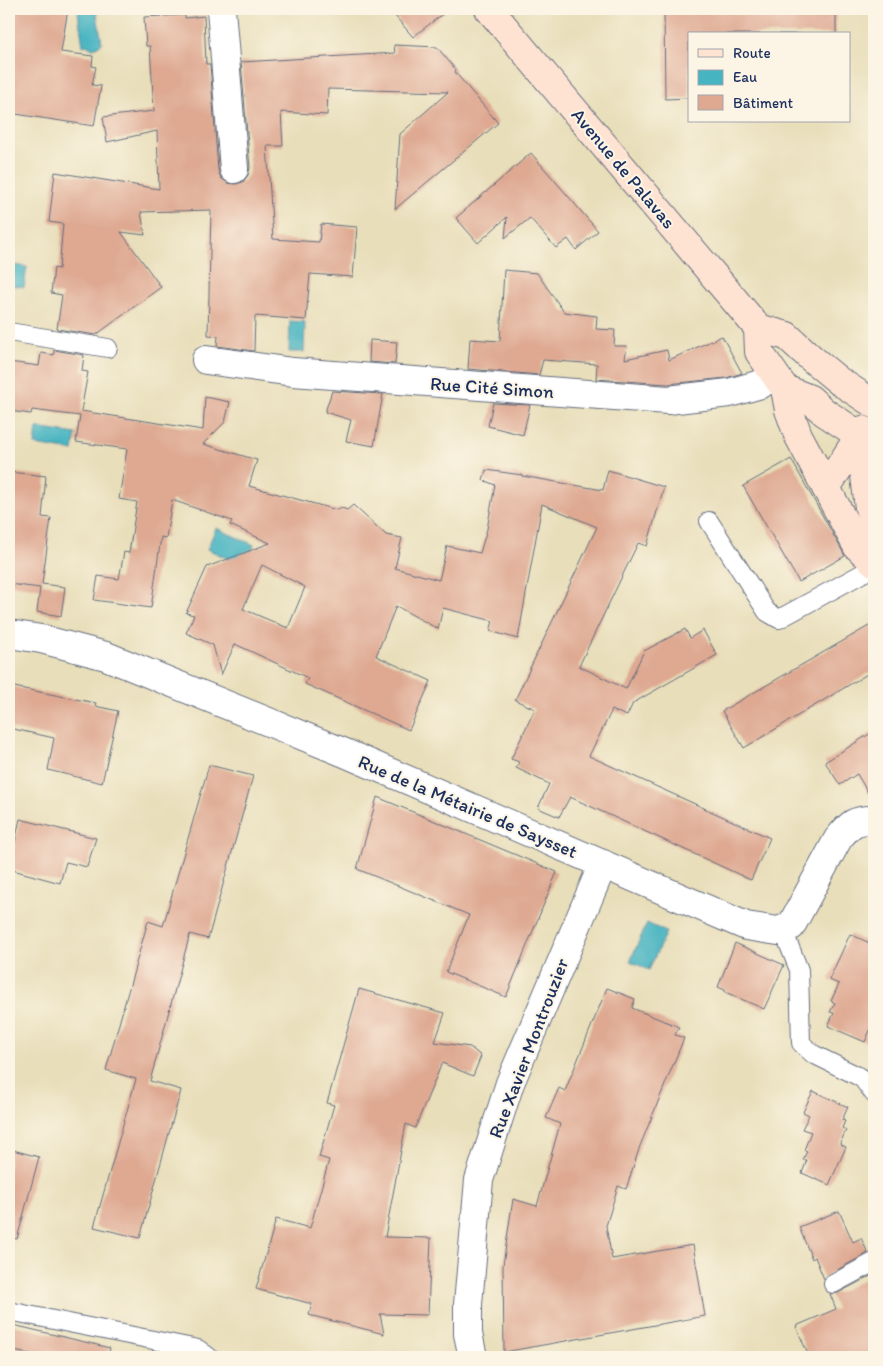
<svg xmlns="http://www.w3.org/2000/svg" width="883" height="1366" font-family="Itim,sans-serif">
<rect width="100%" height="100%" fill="#fcf5e5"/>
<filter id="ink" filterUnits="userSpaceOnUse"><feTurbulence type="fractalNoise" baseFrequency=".02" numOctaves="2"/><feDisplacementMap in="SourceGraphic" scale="10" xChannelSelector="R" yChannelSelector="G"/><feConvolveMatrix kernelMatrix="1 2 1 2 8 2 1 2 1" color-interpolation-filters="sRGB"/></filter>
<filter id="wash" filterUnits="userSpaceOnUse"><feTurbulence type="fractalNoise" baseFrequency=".0096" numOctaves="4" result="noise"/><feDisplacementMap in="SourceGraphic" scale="20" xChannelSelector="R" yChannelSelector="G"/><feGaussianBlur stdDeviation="1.12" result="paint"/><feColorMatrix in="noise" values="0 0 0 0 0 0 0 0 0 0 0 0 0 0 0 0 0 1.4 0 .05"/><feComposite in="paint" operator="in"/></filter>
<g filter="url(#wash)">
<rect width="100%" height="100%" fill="#e8deba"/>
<g fill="#46b4c1" stroke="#307290">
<path d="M87,9H96L102,43L93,49L86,45L83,46L78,12L80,10Z"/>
<path d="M9,264L27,267L24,287L9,285Z"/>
<path d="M290,321L305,322L304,352H289Z"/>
<path d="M37,428L76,434L73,451L35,445Z"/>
<path d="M216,528L254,545L244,566L207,549Z"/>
<path d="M647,923L666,932L649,970L630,961Z"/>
</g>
<g id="blocks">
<g fill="#dea891" fill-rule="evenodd">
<path d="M9,9H68L61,52L93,56L92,66L96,67L92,85L101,86L94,126L9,113Z"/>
<path d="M389,9H449L413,37Z"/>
<path d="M664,9H836V34H689V98L665,99Z"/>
<path d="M185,15V18L204,16L206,64H210L218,170L221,178L228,183L236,184L243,182L248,175L250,168L241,62L395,53L394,45L437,47L456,70L455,72L498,123L395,209L400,134L448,92L328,89L327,115L281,112L283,146H267L273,239L319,242L321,224L357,227L353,277L310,274L306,320L255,316L254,351L217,346L218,336L208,335L211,210L141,212L145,235L121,232L161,287L96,335L57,329L62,295L51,293L54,268L59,269L63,224L49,222L55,172L159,189L157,131L107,142L103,117L154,111L150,46H146L144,17Z"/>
<path d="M531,153L598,231L576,250L568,239L556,248L530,218L505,238L507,217L478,243L456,218Z"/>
<path d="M504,270L537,273L564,312L597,316L596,329L615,330L614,346H627L625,359L667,350L669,360L722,336L742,373L726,378L668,384L596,379L597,364L543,360L539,375L468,369L470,339L500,341Z"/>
<path d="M370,340L397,342L395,364L369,362Z"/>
<path d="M54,350L84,355L82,371L88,372L81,411L203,430L205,397L230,402L225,422L203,444L257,460L249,486L337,510L342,508L347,510L353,505L386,535L402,538L395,568L439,580L447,546L480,553L487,529L495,485L483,480L486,470L522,475V476L603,490L608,470L664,487L647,546L638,543L579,666L626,689L644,651L685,629L690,638L703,630L717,655L633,703L627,716L617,712L615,713L616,712L612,710L589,756L770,838L751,880L570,797L559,817L538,808L549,784L516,768L519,762L511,759L535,709L515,700L597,527L542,504L518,639L490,631L493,621L443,608L438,629L396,606L376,656L431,681L409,730L305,684L308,678L235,644L221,675L213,645L186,633L194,615L186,613L207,567L270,543L230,525L232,521L172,500L166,538L161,537L151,608L94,600L98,576L119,579L124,552L129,553L137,502L119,499L127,449L76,442L80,416L32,410L31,414L9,411V362L39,366L41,353L54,355ZM262,565L305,587L288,628L243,609Z"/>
<path d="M332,391L383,394L374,446L346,441L351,420L325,412Z"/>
<path d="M493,403L530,405L523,435L488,426Z"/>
<path d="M791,459L845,556L799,582L743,486Z"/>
<path d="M9,472L46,476L42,517L51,518L42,584L65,587L61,616L37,612L40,588L9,584Z"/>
<path d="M874,623V670L744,748L722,711Z"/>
<path d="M9,686L96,703L95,706L118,711L102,783L48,770L54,738L9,728Z"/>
<path d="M874,731V803L857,774L840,785L825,762Z"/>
<path d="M209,765L253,776L208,939L190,934L150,1081L181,1090L140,1238L94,1227L136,1079L106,1070L148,921L163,926Z"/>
<path d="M377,797L557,872L506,997L446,972L469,915L357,869Z"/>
<path d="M20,819L96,838L87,867L66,862L60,883L9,869Z"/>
<path d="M850,934L874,945V1021L865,1042L828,1026L834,1013L830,1012L835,1003L831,1001L839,984L829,980Z"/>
<path d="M735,943L784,965L764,1009L725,992V990L718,987Z"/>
<path d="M607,988L635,999L632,1008L679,1027L675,1035L684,1038L640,1146L626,1189L618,1186L606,1226L612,1259L693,1245L705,1316L504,1352L503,1265L513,1199L537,1206L560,1124L546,1118L559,1088L565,1091Z"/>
<path d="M359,989L445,1013L435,1042L470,1047L481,1056L473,1076L442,1063L415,1128L406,1124L385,1237L431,1238L428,1315L380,1314L384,1334L309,1315L312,1304L256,1289L276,1219L310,1228L329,1160L319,1157L334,1105L327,1103Z"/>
<path d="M813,1091L848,1107L842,1120L845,1121L842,1128L846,1130L840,1144L846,1147L829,1185L802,1173L807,1160H803L807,1151L804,1150L811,1132L802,1129L809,1115L803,1112Z"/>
<path d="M9,1149L39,1157L17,1239L9,1238Z"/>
<path d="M839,1211L853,1242L861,1238L868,1253L828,1275L824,1279L815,1257L812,1259L799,1227Z"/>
<path d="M874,1274V1357H809L796,1326L836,1309L830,1294L838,1293Z"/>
<path d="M9,1324L110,1348L108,1357H44L9,1350Z"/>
</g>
</g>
</g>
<g filter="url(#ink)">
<use href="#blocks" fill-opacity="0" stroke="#636c7e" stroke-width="1"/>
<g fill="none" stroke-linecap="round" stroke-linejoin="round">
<g stroke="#636c7e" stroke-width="20">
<g id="service">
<path d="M9,332L108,348"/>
<path d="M709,521L767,612L779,619L874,567"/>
<path d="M783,930L799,970L801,1043L813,1054L862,1078L874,1094"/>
<path d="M833,1284L874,1262"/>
<path d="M9,1311L198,1349L209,1357"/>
</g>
</g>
<g stroke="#636c7e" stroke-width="30">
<g id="minor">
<path d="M221,9L234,169"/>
<path d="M206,360L293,372L668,400L729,393L761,384L773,374"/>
<path d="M9,634L41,639L106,656L345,753L746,926L778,931L791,926L838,839C850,824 855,819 874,820"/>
<path d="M473,1357L468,1334V1304L479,1180L510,1083L603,864"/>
</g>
</g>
<g stroke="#636c7e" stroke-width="30">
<g id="secondary">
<path d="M489,9L758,328L787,336L811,358L839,381L874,404"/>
<path d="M758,328L759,352L785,389L810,399L824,412L874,445"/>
<path d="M785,389L789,410L798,435L857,546L874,562"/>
<path d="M860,436L869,508L874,526"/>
<path d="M826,488L863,430"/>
</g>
</g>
<use href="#service" stroke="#fff" stroke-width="18"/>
<use href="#minor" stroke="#fff" stroke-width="28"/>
<use href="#secondary" stroke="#fee3d2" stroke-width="28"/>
</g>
</g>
<g text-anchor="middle" stroke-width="4" stroke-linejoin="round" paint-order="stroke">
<g font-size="19" fill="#1b2f5e" stroke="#fcf5e5">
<text transform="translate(624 168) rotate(50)" y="7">Avenue de Palavas</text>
<text transform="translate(492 387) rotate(4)" y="7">Rue Cité Simon</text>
<text transform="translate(468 806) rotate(23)" y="7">Rue de la Métairie de Saysset</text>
<text transform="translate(528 1048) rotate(-69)" y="7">Rue Xavier Montrouzier</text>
</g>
</g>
<rect width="883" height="1366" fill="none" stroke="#fcf5e5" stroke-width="30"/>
<rect x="688" y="32" width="162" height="90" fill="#fcf5e5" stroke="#a2a6af"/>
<rect x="698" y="49" width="25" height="8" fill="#fee3d2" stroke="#a2a6af"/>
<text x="733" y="58" font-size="15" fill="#1b2f5e">Route</text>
<rect x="698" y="70" width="25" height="15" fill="#46b4c1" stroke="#a2a6af"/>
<text x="733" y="82" font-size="15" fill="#1b2f5e">Eau</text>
<rect x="698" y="95" width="25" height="15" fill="#dea891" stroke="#a2a6af"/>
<text x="733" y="108" font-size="15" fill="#1b2f5e">Bâtiment</text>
</svg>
